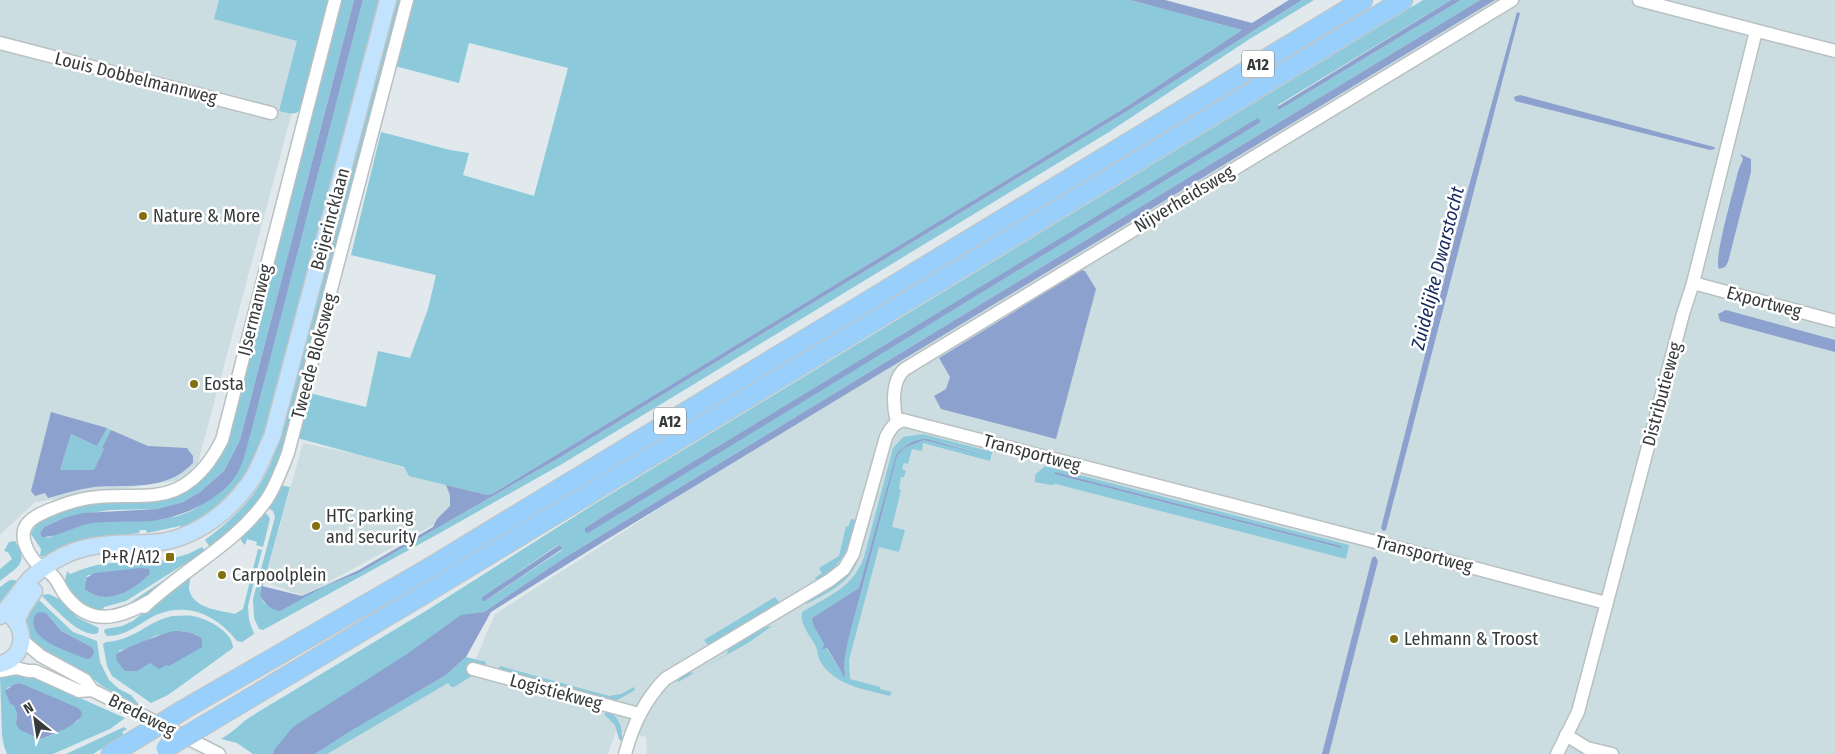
<svg xmlns="http://www.w3.org/2000/svg" width="1835" height="754" font-family="'Fira Sans Condensed',sans-serif">
<rect width="100%" height="100%" fill="#e1e9ec"/>
<g fill="#ccdde2">
<path d="M0,0H322L194,478L35,502L0,535Z"/>
<path d="M1481,0H1835V754H647L646,737L616,731L608,754H323L460,673L476,658L495,614L884,364Z"/>
<path d="M303,443L368,457L490,494L303,596L264,582Z"/>
</g>
<g fill="#8cc9db" fill-rule="evenodd">
<path d="M219,0H332L302,109C295,116 288,113 279,111L297,41L214,19Z"/>
<path d="M339,0H354L240,440L224,471L200,492L183,502L157,509L110,510L66,517L44,527L40,533L48,538C62,532 76,526 91,523C130,518 170,528 204,503C215,495 235,465 245,453L363,0H380L323,219L257,461L225,507L182,528L180,526L147,533L146,530H140L139,533L96,538L46,557L40,556L41,549L31,534C38,514 68,509 87,505L188,490C220,470 231,438 236,403Z"/>
<path d="M391,0H402L279,464L264,493L243,521L210,547L205,540C234,518 257,497 271,463Z"/>
<path d="M412,0H1130L1242,30L1126,107L492,494L487,495L409,476L404,467L297,438L309,393L366,407L378,351L410,358L428,309L436,275L351,255L381,132L450,150L469,153L463,175L534,196L568,68L469,43L459,83L395,66Z"/>
<path d="M1302,0H1314L1248,40L1109,132L686,389L562,464L438,534L263,630L259,629L254,618L253,599L275,517L273,511L268,508L279,485L290,487L260,596L264,603L276,610L325,586L359,573L559,458L1129,110Z"/>
<path d="M1423,0H1451L1278,105V109L1279,110L1461,0H1480L564,558L484,612L461,616L274,750L273,754H253L237,743L221,739C232,733 240,724 250,717L429,609L591,506ZM1258,119L1261,122L588,532L585,528L602,517ZM558,545H560L562,550L485,601H482V597Z"/>
<path d="M107,428L111,430L102,448L104,449L94,470H60L71,434L97,446Z"/>
<path d="M923,434L992,452L990,461L923,443L922,451L912,449L908,464L904,463L902,469L906,471L904,477H901L899,489L901,490L892,527L905,530L899,552L879,547L849,660L850,679L880,687V689L892,692L890,696C864,689 835,686 820,661C817,655 818,649 814,643C808,633 800,624 802,612C827,597 854,587 864,557L893,448L903,437ZM927,439L989,455L924,440L904,448L897,456L895,464L848,641L844,663L845,676L843,677L842,673L826,648H822L824,644L812,618L859,588L896,455C903,445 914,438 927,439Z"/>
<path d="M1045,466L1349,545L1346,559L1056,484L1051,485L1035,482V475ZM1055,472L1341,546L1340,548L1054,474Z"/>
<path d="M872,506C873,513 869,524 867,532C854,580 848,582 805,605L859,554Z"/>
<path d="M263,512L268,515L270,519L263,547L256,545L257,542L247,539L245,545L242,542L240,537Z"/>
<path d="M851,519L857,520C849,550 843,563 817,582L815,578L822,573L819,568L839,556L846,526L848,527Z"/>
<path d="M15,541C30,564 17,567 0,581V569L12,559L8,552L4,551L9,542Z"/>
<path d="M202,547L205,551L126,601L104,607L101,613L85,608L64,586L67,571L70,574C83,569 96,564 111,563C129,562 146,563 163,560L164,563L171,562L170,559L188,554ZM88,575L148,576C130,589 114,604 91,593L85,580Z"/>
<path d="M258,549L262,550L248,606L249,620L254,634L242,642L237,641C218,616 188,601 156,615C139,623 128,636 107,636L104,632L105,629L122,626L133,621L210,558C204,563 197,568 192,574C190,578 189,584 189,589C193,609 219,610 235,614L243,609Z"/>
<path d="M176,572L153,592L130,608L104,611L128,604Z"/>
<path d="M10,580H15L21,585L0,606V587Z"/>
<path d="M49,594L59,599L78,618L99,628L98,633C81,640 52,605 41,595Z"/>
<path d="M775,597L780,603L712,644H707L704,640Z"/>
<path d="M38,599L73,632L97,641L100,662L109,680L119,689L131,695L141,707L102,686L92,678L30,642L23,619ZM36,614H47L61,631L92,647L38,634L34,622Z"/>
<path d="M173,616C180,616 187,615 193,616C208,619 233,632 233,648L168,695L151,703L112,676L107,666L103,644L106,642C136,640 147,621 173,616ZM183,631L198,635L155,664L150,663L146,664L118,651L136,646L155,636Z"/>
<path d="M772,626L748,643L678,682L676,678L686,672L694,673L727,654L729,647L761,628Z"/>
<path d="M466,657L486,662L485,668L454,687H451L448,683L327,754H315L347,732L446,675Z"/>
<path d="M500,666L609,696L621,694L634,687L635,690L614,702L498,671Z"/>
<path d="M26,674L125,718L110,729L53,754H7L4,746L2,735L0,675ZM20,683L43,694L79,720L55,734L41,739L16,724L17,714L7,688Z"/>
<path d="M606,712C620,714 623,730 622,742L619,739L615,725L604,714Z"/>
<path d="M124,727L127,729L122,732L124,735L93,754H66Z"/>
</g>
<g fill="#8ca1cd">
<path d="M354,0H363L251,432C247,445 245,459 238,472C224,499 179,519 150,521C131,522 112,521 93,523C76,525 57,538 42,537L40,533L44,527L66,517L83,513L157,509L183,502L200,492L224,471L240,440Z"/>
<path d="M1130,0H1165L1252,23L1289,0H1302L1129,110L559,458L359,573L325,586L280,611C271,610 265,604 260,596L262,586L302,596L359,570L433,527L437,519L450,506V495L446,485L487,495L492,494L1126,107L1242,30Z"/>
<path d="M1451,0H1461L1279,110L1277,107Z"/>
<path d="M1480,0H1495L606,540L491,612L466,657L446,675L347,733L315,754H273L274,750L293,727L407,654L461,615L484,612L564,558Z"/>
<path d="M1517,12L1520,13L1386,530L1383,531L1381,528L1457,229Z"/>
<path d="M1520,95L1714,147L1715,149L1710,150L1515,101L1514,97Z"/>
<path d="M1258,118L1261,122L596,528L588,533L585,532V528L602,517Z"/>
<path d="M1740,154L1751,159V172L1728,262L1725,267L1719,269C1713,259 1735,187 1738,171L1743,159Z"/>
<path d="M1082,270L1085,271L1096,289L1056,439L941,409L934,396L946,389L950,377L939,358Z"/>
<path d="M1726,310L1835,340V352L1720,321L1718,314Z"/>
<path d="M51,412L107,428L97,446L71,434L60,470H94L104,449L102,448L111,430L148,446L187,448L193,456V463C166,492 129,484 94,487C79,489 63,494 48,498L45,493L35,496L31,491Z"/>
<path d="M927,439L989,456L924,440L904,448L897,456L895,464L848,641L844,663L845,676L843,677L842,673L827,648L822,649L824,644L813,624L812,618L859,588L896,455C903,445 915,438 927,439Z"/>
<path d="M1055,472L1341,546V548L1054,474Z"/>
<path d="M559,545L561,546L562,549L485,601H482V597Z"/>
<path d="M1375,556L1378,561L1329,754H1322L1372,558Z"/>
<path d="M141,568L149,569L150,574C132,591 107,607 85,589L86,578L95,573Z"/>
<path d="M41,612L47,614L61,631L92,647L94,651L92,657L89,659L84,658C68,651 22,638 36,614Z"/>
<path d="M174,631C184,631 195,632 202,639V647L169,666L166,665L159,669L150,663L137,671H125L117,661L116,655C120,649 164,633 174,631Z"/>
<path d="M20,683L78,708L81,711L82,715C74,727 54,734 41,739L20,730L16,724L17,714L14,706L10,703L5,691L13,685Z"/>
</g>
<g fill="none" stroke-linecap="round" stroke-linejoin="round">
<g stroke="#b8c0c2" stroke-width="15">
<g id="minor">
<path d="M1639,0L1835,51"/>
<path d="M0,43L271,113"/>
<path d="M1693,283L1835,321"/>
<path d="M897,422C893,407 891,380 905,369L1512,0"/>
<path d="M148,602C120,618 91,627 67,597C61,591 59,581 52,575C50,572 45,571 43,569C31,560 16,537 28,523C35,515 47,511 57,507C70,502 84,498 98,497C117,495 136,497 155,495C187,492 208,468 222,440L335,0"/>
<path d="M144,607C183,569 236,544 267,499C276,485 282,469 288,453L407,0"/>
<path d="M22,640L41,656L85,680L92,690"/>
<path d="M473,669L639,714"/>
<path d="M0,671L16,668L28,671H35L79,691L92,690L219,754"/>
<path d="M1566,735L1587,748L1612,754"/>
<path d="M625,754C633,725 644,701 665,679L830,580L844,569L853,554L886,437C890,429 894,423 903,420L1391,546L1606,603"/>
<path d="M1557,754L1578,712L1683,314L1693,283L1756,31"/>
</g>
</g>
<g stroke="#c3c4c4" stroke-width="19">
<g id="major">
<path d="M0,616C11,605 19,592 29,580C39,570 51,562 63,556C91,542 119,544 149,543C189,542 225,516 248,485C259,471 264,453 272,437L388,0"/>
<path d="M16,621L23,607L34,591"/>
<path d="M0,664C25,658 28,629 9,614"/>
</g>
</g>
<g stroke="#c3c4c4" stroke-width="21">
<g id="highway">
<path d="M183,710L429,568L1363,0"/>
<path d="M208,723L426,593L1403,0"/>
<path d="M111,754L141,736"/>
</g>
</g>
<use href="#minor" stroke="#fff" stroke-width="12"/>
<use href="#major" stroke="#c2e3fd" stroke-width="16"/>
<use href="#highway" stroke="#99d0fb" stroke-width="19"/>
<g stroke="#c3c4c4" stroke-width="21" stroke-linecap="butt">
<g id="highway-bridge">
<path d="M141,736L183,710"/>
<path d="M166,748L208,723"/>
</g>
</g>
<use href="#highway-bridge" stroke="#99d0fb" stroke-width="19"/>
</g>
<g fill="#81700f" stroke="#fff" stroke-width="2">
<circle cx="143" cy="216" r="5"/>
<circle cx="194" cy="384" r="5"/>
<circle cx="316" cy="526" r="5"/>
<rect x="165" y="552" width="10" height="10" rx="2.5"/>
<circle cx="222" cy="575" r="5"/>
<circle cx="1394" cy="639" r="5"/>
</g>
<g text-anchor="middle" stroke-width="5" stroke-linejoin="round" paint-order="stroke">
<g fill="#fff" stroke="#737576" stroke-width="1">
<rect x="1242" y="50.5" width="32" height="27" rx="4"/>
<rect x="654" y="407.5" width="32" height="27" rx="4"/>
</g>
<g font-size="16" font-weight="bold" fill="#373a3b">
<text x="1258" y="70">A12</text>
<text x="670" y="427">A12</text>
</g>
<g font-size="18" fill="#373a3b" stroke="#fff">
<text transform="translate(136 78) rotate(14)" y="6">Louis Dobbelmannweg</text>
<text transform="translate(1184 199) rotate(-31)" y="6">Nijverheidsweg</text>
<text transform="translate(330 219) rotate(-75)" y="6">Beijerincklaan</text>
<text transform="translate(1764 302) rotate(15)" y="6">Exportweg</text>
<text transform="translate(255 310) rotate(-76)" y="6">IJsermanweg</text>
<text transform="translate(314 356) rotate(-75)" y="6">Tweede Bloksweg</text>
<text transform="translate(1662 394) rotate(-75)" y="6">Distributieweg</text>
<text transform="translate(1032 453) rotate(15)" y="6">Transportweg</text>
<text transform="translate(1424 554) rotate(15)" y="6">Transportweg</text>
<text transform="translate(556 692) rotate(15)" y="6">Logistiekweg</text>
<text transform="translate(142 715) rotate(27)" y="6">Bredeweg</text>
</g>
<g font-size="18" fill="#373a3b" stroke="#fff" text-anchor="start">
<text x="153" y="222">Nature &amp; More</text>
<text x="204" y="390">Eosta</text>
<text x="326" y="522">HTC parking<tspan x="326" dy="21">and security</tspan></text>
<text x="160" y="563" text-anchor="end">P+R/A12</text>
<text x="232" y="581">Carpoolplein</text>
<text x="1404" y="645">Lehmann &amp; Troost</text>
</g>
<g font-size="19" font-style="italic" fill="#16295f" stroke="#fff">
<text transform="translate(1437 268) rotate(-76)" y="7">Zuidelijke Dwarstocht</text>
</g>
</g>
<g transform="translate(35 719) rotate(330)" stroke="#ffffff" stroke-width="4" paint-order="stroke">
<path d="M0-4L9 19L0 12L-9 19Z" fill="#373a3b"/>
<text y="-8" font-size="14" font-weight="bold" text-anchor="middle" fill="#373a3b">N</text>
</g>
</svg>
